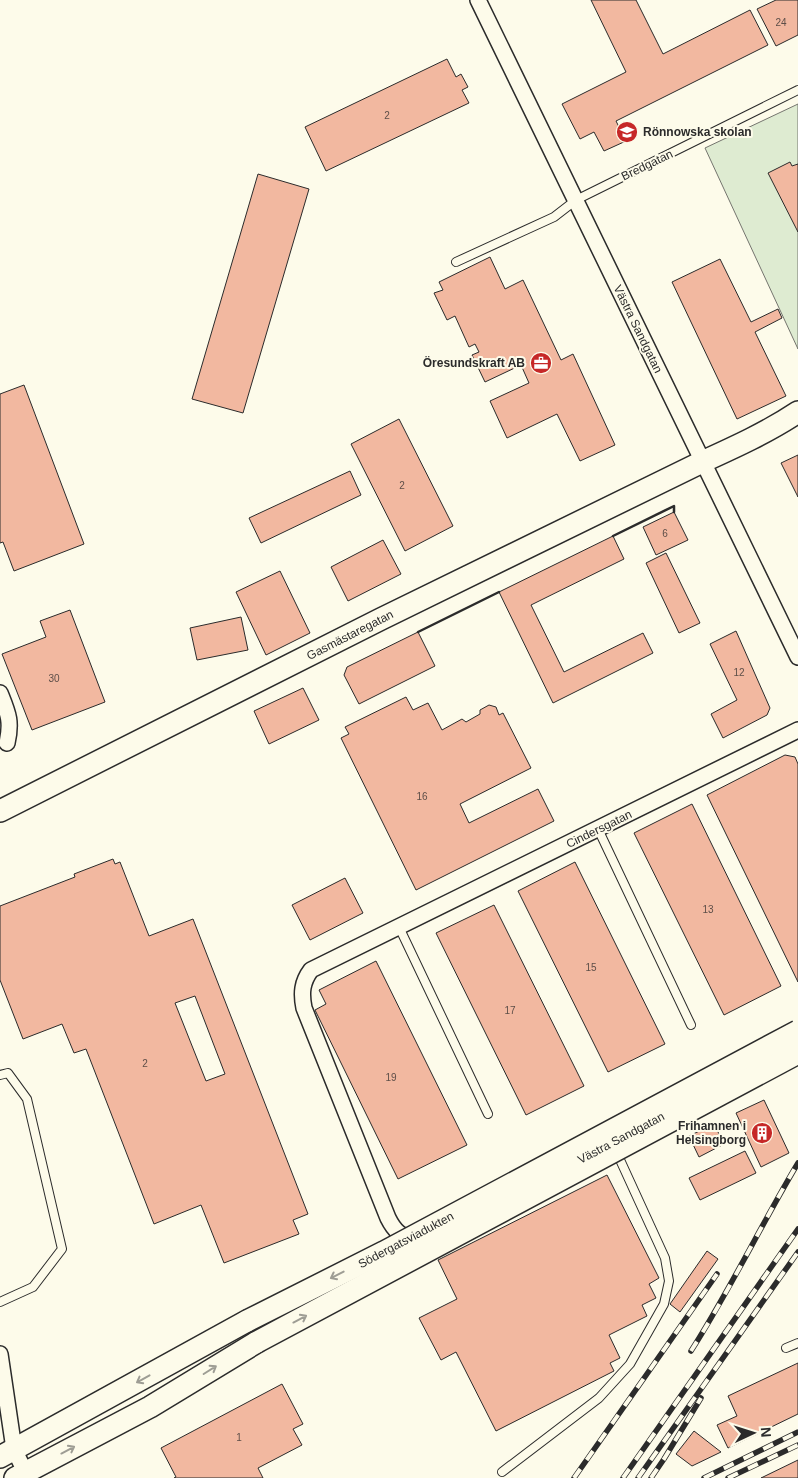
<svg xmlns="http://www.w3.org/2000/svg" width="798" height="1478" font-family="Arial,sans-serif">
<rect width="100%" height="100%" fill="#fdfbea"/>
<path fill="#deebd1" stroke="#74746e" d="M798,104V349L705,148Z"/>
<g fill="#f2b8a0" stroke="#2b2b2b" fill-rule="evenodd">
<path d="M591,0H636L663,54L750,10L768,45L616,121L626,141L604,151L594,132L580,139L562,104L626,72Z"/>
<path d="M776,0H798V35L776,46L757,9Z"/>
<path d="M447,59L456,77L461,74L468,87L462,90L469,103L326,171L305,127Z"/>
<path d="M790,162L792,166L798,164V232L768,173Z"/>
<path d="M258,174L309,189L243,413L192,399Z"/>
<path d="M490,257L505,289L523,280L561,360L573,354L615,445L580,461L557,414L507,438L490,401L529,383L521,365L485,382L472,355L479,352L475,344L469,347L455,316L447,320L434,293L443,290L439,282Z"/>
<path d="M720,259L751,322L778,309L782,318L755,332L786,396L737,419L672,282Z"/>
<path d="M24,385L84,544L14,571L3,542L0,543V394Z"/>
<path d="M399,419L453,526L405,551L351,444Z"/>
<path d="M798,455V497L781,463Z"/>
<path d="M350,471L361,495L261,543L249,518Z"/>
<path d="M674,512L688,540L656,555L643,527Z"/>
<path d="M613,536L624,559L531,605L564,672L643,633L653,653L553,703L499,592Z"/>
<path d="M383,540L401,574L348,601L331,567Z"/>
<path d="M666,553L700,623L679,633L646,563Z"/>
<path d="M280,571L310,633L266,655L236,592Z"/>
<path d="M70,610L105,702L32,730L2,654L46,637L40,621Z"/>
<path d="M241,617L248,650L197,660L190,628Z"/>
<path d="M736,631L770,708L767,715L723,738L711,714L737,700L710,644Z"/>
<path d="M418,632L435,666L359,704L344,675L347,667Z"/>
<path d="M303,688L319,720L269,744L254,711Z"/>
<path d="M406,697L413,710L428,703L442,730L462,719L466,722L480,714V710L489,705L496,707L499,715L503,713L531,768L460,804L469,823L538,789L554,821L416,890L341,738L349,734L345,727Z"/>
<path d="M785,755L795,757L798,764V982L707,795Z"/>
<path d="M692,804L781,986L724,1015L634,833Z"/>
<path d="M113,859L115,864L120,862L149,936L193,919L308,1214L293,1220L299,1234L224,1263L201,1205L154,1224L86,1049L74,1053L62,1024L23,1039L0,980V906L75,877L74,874ZM195,996L225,1074L206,1081L175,1003Z"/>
<path d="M575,862L665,1044L608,1072L518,891Z"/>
<path d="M345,878L363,913L310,940L292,905Z"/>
<path d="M494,905L584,1086L526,1115L436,933Z"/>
<path d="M376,961L467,1145L398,1179L315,1010L326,1004L319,990Z"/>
<path d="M764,1100L789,1153L761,1167L736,1113Z"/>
<path d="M714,1124L724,1144L699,1157L689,1136Z"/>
<path d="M745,1151L756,1173L700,1200L689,1178Z"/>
<path d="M607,1175L659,1278L649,1284L656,1298L642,1305L647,1316L609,1335L620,1358L610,1363L614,1371L496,1431L456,1352L441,1360L419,1318L457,1299L438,1260Z"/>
<path d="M707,1251L718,1259L680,1312L670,1304Z"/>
<path d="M798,1363V1414L728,1448L717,1425L737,1416L728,1396Z"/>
<path d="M282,1384L303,1424L293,1429L302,1445L258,1468L263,1478H174L176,1477L161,1448Z"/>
<path d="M694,1431L721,1452L692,1466L676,1454Z"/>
<path d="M798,1460V1478H761Z"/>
</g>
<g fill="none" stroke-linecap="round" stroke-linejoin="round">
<g stroke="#2b2b2b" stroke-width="10">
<g id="lane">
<path d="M456,262L554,217L576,200L798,90"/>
<path d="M598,829L691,1025"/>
<path d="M399,927L488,1114"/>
<path d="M0,1075L8,1073L27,1099L62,1249L33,1287L0,1302"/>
<path d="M786,1348L798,1343"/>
<path d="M502,1472L599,1398L630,1364L664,1304L669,1281L665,1258L616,1151"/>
</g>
</g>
<g stroke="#2b2b2b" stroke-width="18">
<g id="street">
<path d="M478,0L798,657"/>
<path d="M0,693C8,713 12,721 7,743"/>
<path d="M415,1239C401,1238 394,1230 388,1218L304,1008C301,993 302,982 311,970L798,730"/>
<path d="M0,1354L14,1449L28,1478"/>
</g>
</g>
<g stroke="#2b2b2b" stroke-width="24">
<g id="secondary">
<path d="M0,811L381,619L702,462C735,447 768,432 798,412"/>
<path d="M0,1457L247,1321"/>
<path d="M15,1478L150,1407L257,1342"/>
</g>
</g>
<use href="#lane" stroke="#fdfbea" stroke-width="8"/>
<use href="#street" stroke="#fdfbea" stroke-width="15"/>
<use href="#secondary" stroke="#fdfbea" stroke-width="21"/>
<g stroke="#2b2b2b" stroke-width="5.5">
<g id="rail">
<path d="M691,1351C730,1290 761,1225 798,1163"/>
<path d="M574,1478L717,1274"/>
<path d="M623,1478L798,1229"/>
<path d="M638,1478L798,1252"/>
<path d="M651,1478L664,1459L701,1398"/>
<path d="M704,1478L798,1432"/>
<path d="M728,1478L798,1445"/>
</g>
</g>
<use href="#rail" stroke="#fdfbea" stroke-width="4" stroke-dasharray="11" stroke-linecap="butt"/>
<g stroke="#2b2b2b" stroke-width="24" stroke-linecap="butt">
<g id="secondary-bridge">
<path d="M247,1321L384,1252L798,1031"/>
<path d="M257,1342L798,1053"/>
</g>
</g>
<use href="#secondary-bridge" stroke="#fdfbea" stroke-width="21"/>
<g stroke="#2b2b2b" stroke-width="2.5">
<path d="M613,536L674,506V512"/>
<path d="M418,632L499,592"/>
</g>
</g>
<defs><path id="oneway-shaft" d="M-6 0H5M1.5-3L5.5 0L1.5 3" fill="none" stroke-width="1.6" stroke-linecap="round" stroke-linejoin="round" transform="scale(1.25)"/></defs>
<g stroke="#9e9d94">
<use href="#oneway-shaft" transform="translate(337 1275) rotate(153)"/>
<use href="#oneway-shaft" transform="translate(300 1319) rotate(-28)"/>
<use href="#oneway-shaft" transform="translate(210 1370) rotate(-32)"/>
<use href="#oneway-shaft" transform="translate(143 1379) rotate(151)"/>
<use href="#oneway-shaft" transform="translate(68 1450) rotate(-28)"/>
</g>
<defs>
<g id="school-disc" transform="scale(1.125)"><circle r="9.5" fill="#c62828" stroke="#fdfbea"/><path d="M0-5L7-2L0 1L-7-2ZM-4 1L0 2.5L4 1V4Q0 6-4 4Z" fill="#fff"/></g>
<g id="office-disc" transform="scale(1.125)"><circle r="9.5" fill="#c62828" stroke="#fdfbea"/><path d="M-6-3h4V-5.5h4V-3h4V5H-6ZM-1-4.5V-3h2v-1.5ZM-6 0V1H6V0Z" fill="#fff"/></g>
<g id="building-disc" transform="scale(1.125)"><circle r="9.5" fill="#c62828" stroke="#fdfbea"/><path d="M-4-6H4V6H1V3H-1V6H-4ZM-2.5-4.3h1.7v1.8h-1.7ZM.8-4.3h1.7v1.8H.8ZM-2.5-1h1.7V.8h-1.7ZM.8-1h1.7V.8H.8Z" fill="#fff"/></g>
</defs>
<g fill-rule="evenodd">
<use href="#school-disc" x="627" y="132"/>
<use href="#office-disc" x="541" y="363"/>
<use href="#building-disc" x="762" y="1133"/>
</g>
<g text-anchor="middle" stroke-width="4" stroke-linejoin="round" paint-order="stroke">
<g font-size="10" fill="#5d4e48">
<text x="781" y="26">24</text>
<text x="387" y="119">2</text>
<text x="402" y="489">2</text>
<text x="665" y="537">6</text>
<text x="739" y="676">12</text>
<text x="54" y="682">30</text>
<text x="422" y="800">16</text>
<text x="708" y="913">13</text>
<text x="591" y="971">15</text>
<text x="510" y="1014">17</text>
<text x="145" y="1067">2</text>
<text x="391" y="1081">19</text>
<text x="239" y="1441">1</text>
</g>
<g font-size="12" font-weight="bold" fill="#2b2b2b" stroke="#fdfbea" text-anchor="end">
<text x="643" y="136" text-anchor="start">Rönnowska skolan</text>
<text x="525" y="367">Öresundskraft AB</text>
<text x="746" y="1130">Frihamnen i<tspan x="746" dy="14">Helsingborg</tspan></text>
</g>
<g font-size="12" fill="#2b2b2b" stroke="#fdfbea">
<text transform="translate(647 165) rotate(-26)" y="4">Bredgatan</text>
<text transform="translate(638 329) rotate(64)" y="4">Västra Sandgatan</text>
<text transform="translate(350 635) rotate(-27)" y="4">Gasmästaregatan</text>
<text transform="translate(599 829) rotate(-26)" y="4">Cindersgatan</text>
<text transform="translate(621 1138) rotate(-28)" y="4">Västra Sandgatan</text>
<text transform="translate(406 1240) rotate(-28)" y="4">Södergatsviadukten</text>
</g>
</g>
<g transform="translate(753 1433) rotate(86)" stroke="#fdfbea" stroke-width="4" paint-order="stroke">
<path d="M0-4L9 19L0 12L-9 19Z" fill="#2b2b2b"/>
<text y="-8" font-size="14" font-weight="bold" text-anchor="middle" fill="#2b2b2b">N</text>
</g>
</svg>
